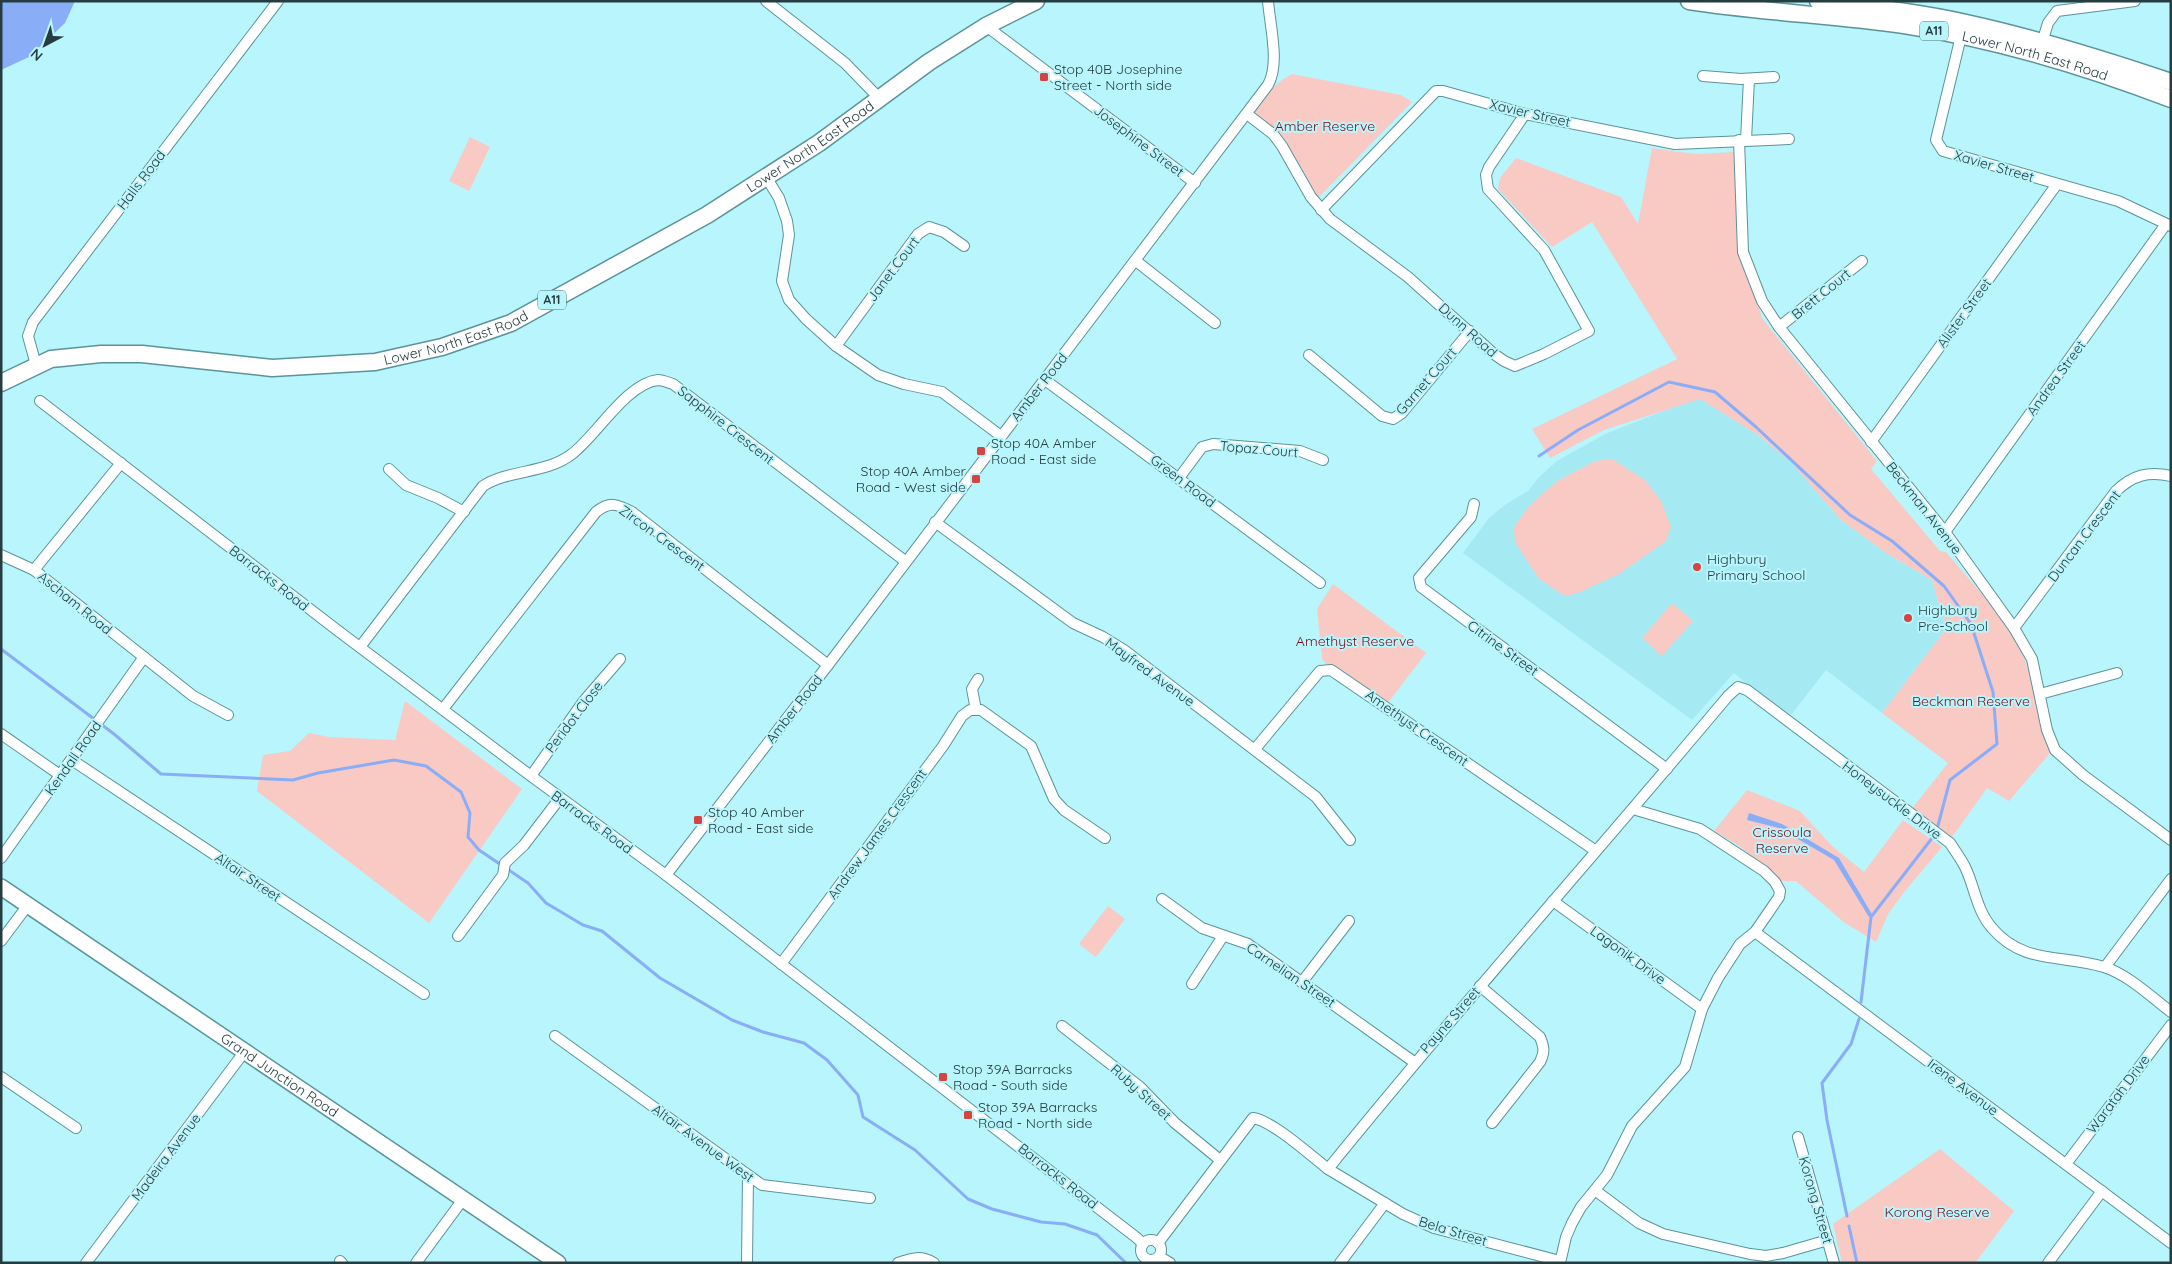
<svg xmlns="http://www.w3.org/2000/svg" width="2172" height="1264" font-family="Quicksand,sans-serif">
<rect width="100%" height="100%" fill="#b9f5fc"/>
<path fill="#a5eaf3" d="M1706,394L1790,461L1841,520L1889,555L1932,580L1946,629L1882,713L1826,670L1791,715L1762,696L1734,673L1692,720L1463,553L1489,518L1506,504L1528,491L1539,477L1557,461L1605,434Z"/>
<g fill="#f9c9c4">
<path d="M1292,74L1401,95L1412,102L1320,196L1311,197L1290,157L1256,121L1253,105L1282,80Z"/>
<path d="M470,137L490,147L469,191L449,181Z"/>
<path d="M1652,148L1695,154L1735,152L1743,252L1762,318L1877,461L1871,469L1940,551L1946,552C1974,586 2009,620 2025,660C2037,690 2035,724 2051,752L2009,801L1987,788L1950,840L1910,811L1948,763L1882,713L1946,629L1932,580L1889,555L1841,520L1790,461L1758,435L1700,399L1604,430L1550,458L1532,429L1677,359L1592,222L1552,247L1498,189L1500,178L1516,158L1621,197L1638,224Z"/>
<path d="M1612,459L1645,480L1661,501L1671,527L1666,541L1619,574L1578,593L1565,596L1539,579L1515,542L1514,527L1529,506L1557,481L1595,461Z"/>
<path d="M1333,584L1426,653L1387,704L1339,668L1331,670L1322,659L1317,609Z"/>
<path d="M1672,603L1693,621L1662,656L1642,638Z"/>
<path d="M405,701L522,789L429,923L257,791L263,755L290,751L309,733L329,737L395,740Z"/>
<path d="M1747,790L1800,811L1831,845L1864,872L1903,820L1942,847L1905,891L1888,914L1876,942L1845,923L1796,881H1782L1738,845L1714,831Z"/>
<path d="M1108,906L1125,919L1096,957L1079,944Z"/>
<path d="M1940,1149L2014,1211L1975,1263H1842L1833,1224Z"/>
</g>
<g fill="#8aadf8">
<path d="M1,1H75L65,23L29,57L1,70Z"/>
<path d="M1749,813L1782,824L1839,858L1873,916L1869,917L1834,860L1779,828L1747,820Z"/>
</g>
<g fill="none" stroke-linecap="round" stroke-linejoin="round">
<g stroke="#8aadf8" stroke-width="3">
<path d="M1539,456L1578,430L1669,382L1715,392L1756,427L1850,515L1892,541L1944,586L1971,624L1993,692L1997,744L1950,780L1936,833L1871,917L1861,1002"/>
<path d="M1,649L114,734L161,774L293,780L318,773L394,760L426,766L461,792L470,813L468,837L479,850L528,883L546,903L583,925L602,931L660,978L732,1020L763,1032L804,1043L827,1060L858,1095L863,1117L915,1150L968,1199L992,1209L1041,1222L1065,1224L1097,1235L1126,1263"/>
<path d="M1847,1216L1827,1120L1822,1083L1851,1044L1859,1019"/>
<path d="M1849,1226L1857,1263"/>
</g>
<g stroke="#5a949a" stroke-width="12">
<g id="minor">
<path d="M766,1L845,63L880,99"/>
<path d="M986,26L1195,183"/>
<path d="M1962,32L1936,140L1943,151L2118,201L2171,226"/>
<path d="M2041,46L2048,23L2057,11L2135,1"/>
<path d="M1703,76L1741,79L1774,77"/>
<path d="M1247,114L1273,134L1282,146L1311,197L1330,219L1408,277L1494,354L1504,361L1515,366L1544,354L1589,331L1544,250L1488,189L1486,175L1489,167L1525,114"/>
<path d="M1739,140L1743,252L1762,301L1779,327L1945,532L2014,628L2032,659L2047,730L2055,750L2083,775L2171,840"/>
<path d="M1746,140L1749,79"/>
<path d="M766,177L779,198L787,221L789,235L782,281L789,300L806,319L836,346L878,375L904,384L942,392L1001,436"/>
<path d="M1321,210L1436,91H1443L1525,114L1675,144L1789,139"/>
<path d="M1136,261L1215,323"/>
<path d="M1779,327L1862,261"/>
<path d="M836,346L918,234L929,227L944,232L964,246"/>
<path d="M1309,355L1382,416L1393,419L1402,413L1470,331"/>
<path d="M36,365L28,336L33,322L278,1"/>
<path d="M1045,380L1320,583"/>
<path d="M40,401L337,630L531,776L666,875L1137,1238L1143,1244"/>
<path d="M1871,442L2057,184"/>
<path d="M121,463L34,570L193,696L228,715"/>
<path d="M389,469L406,485L438,498L464,512"/>
<path d="M1179,478L1202,447L1213,444L1300,451L1323,460"/>
<path d="M1474,504L1471,517L1419,578L1421,587L1667,769"/>
<path d="M935,522L1073,623L1103,637L1124,650L1316,797L1350,840"/>
<path d="M1945,532L2166,224"/>
<path d="M1,555L34,570"/>
<path d="M2014,628L2116,491C2133,475 2148,471 2171,476"/>
<path d="M360,647L483,486C510,469 546,474 572,454C596,436 627,383 658,380C663,380 669,383 673,384L905,561"/>
<path d="M2040,694L2117,673"/>
<path d="M443,709L596,512C610,501 617,504 632,512L828,665"/>
<path d="M976,710L972,689L978,679"/>
<path d="M1,734L60,775"/>
<path d="M1255,749L1320,671L1331,670L1596,851"/>
<path d="M72,760L424,994"/>
<path d="M531,776L583,702L620,659"/>
<path d="M1,858L144,657"/>
<path d="M666,875L828,665L1268,85C1280,64 1270,26 1268,1"/>
<path d="M1162,899L1202,928L1248,944L1414,1062"/>
<path d="M1553,901L1702,1009"/>
<path d="M1755,932L2171,1243"/>
<path d="M458,936L503,875L505,863L524,845L560,798"/>
<path d="M1,941L28,905"/>
<path d="M781,964L943,746L962,716L970,710H981L1031,746L1054,799L1064,810L1105,838"/>
<path d="M2105,967L2171,879"/>
<path d="M1302,982L1349,921"/>
<path d="M1192,984L1223,936"/>
<path d="M1480,986L1540,1037C1544,1047 1545,1052 1540,1062L1492,1123"/>
<path d="M1062,1026L1140,1087L1175,1123L1220,1160"/>
<path d="M555,1036L762,1185L870,1198"/>
<path d="M1,1077L76,1128"/>
<path d="M1798,1137L1834,1263"/>
<path d="M2066,1164L2171,1025"/>
<path d="M1328,1169L1403,1214L1434,1228L1560,1261"/>
<path d="M1596,1191L1639,1223L1663,1234L1750,1254L1766,1256L1783,1253L1828,1240"/>
<circle cx="1151" cy="1250" r="10"/>
<path d="M1158,1243L1253,1118C1273,1121 1310,1155 1328,1169C1458,1008 1596,854 1728,696L1738,687L1747,690L1950,843C1955,851 1962,860 1966,869C1975,889 1977,911 1992,928C2023,965 2063,954 2104,967C2129,975 2151,997 2171,1012"/>
<path d="M1160,1257L1170,1263"/>
<path d="M340,1261L342,1263"/>
<path d="M86,1263L245,1051"/>
<path d="M416,1263L464,1198"/>
<path d="M747,1263L748,1176"/>
<path d="M898,1263C912,1258 921,1255 934,1263"/>
<path d="M1340,1263L1385,1203"/>
<path d="M1560,1263L1566,1237L1572,1223L1581,1207L1607,1175L1632,1126L1685,1067L1702,1009L1718,978L1740,944L1755,932L1779,897L1780,891L1775,882L1764,871L1700,829L1633,809"/>
<path d="M2048,1263L2102,1191"/>
</g>
</g>
<g stroke="#5a949a" stroke-width="18">
<g id="secondary">
<path id="s1" d="M1,887L558,1263"/>
</g>
</g>
<g stroke="#5a949a" stroke-width="19">
<g id="primary">
<path id="s2" d="M1689,1C1760,12 1832,15 1904,25C1995,39 2085,66 2171,99"/>
<path d="M1818,1C1868,7 1917,12 1966,23C2035,38 2103,59 2171,82"/>
<path id="s3" d="M1,383L51,359L101,354H142L272,368L375,362L442,347L511,323L707,215L819,143L929,62L986,26L1036,1"/>
</g>
</g>
<use href="#minor" stroke="#fff" stroke-width="10"/>
<use href="#secondary" stroke="#fff" stroke-width="15"/>
<use href="#primary" stroke="#fff" stroke-width="16"/>
</g>
<g fill="#d34442" stroke="#b9f5fc" stroke-width="2">
<rect x="1039" y="72" width="10" height="10" rx="2.5"/>
<rect x="976" y="446" width="10" height="10" rx="2.5"/>
<rect x="971" y="474" width="10" height="10" rx="2.5"/>
<circle cx="1697" cy="567" r="5"/>
<circle cx="1908" cy="618" r="5"/>
<rect x="693" y="815" width="10" height="10" rx="2.5"/>
<rect x="938" y="1072" width="10" height="10" rx="2.5"/>
<rect x="963" y="1110" width="10" height="10" rx="2.5"/>
</g>
<g text-anchor="middle" stroke-width="4" stroke-linejoin="round" paint-order="stroke">
<g fill="#b9f5fc" stroke="#517478" stroke-width="1">
<rect x="1920" y="21.5" width="28" height="19" rx="4"/>
<rect x="538" y="290.5" width="28" height="19" rx="4"/>
</g>
<g font-size="12" font-weight="bold" fill="#253d40">
<text x="1934" y="35">A11</text>
<text x="552" y="304">A11</text>
</g>
<g font-size="14" fill="#253d40" stroke="#b9f5fc">
<text dy="5" stroke="none"><textPath href="#s2" startOffset="351">Lower North East Road</textPath></text>
<text transform="translate(1530 113) rotate(13)" y="5">Xavier Street</text>
<text transform="translate(1139 141) rotate(37)" y="5">Josephine Street</text>
<text dy="5" stroke="none"><textPath href="#s3" startOffset="870">Lower North East Road</textPath></text>
<text transform="translate(1994 166) rotate(16)" y="5">Xavier Street</text>
<text transform="translate(141 180) rotate(-53)" y="5">Halls Road</text>
<text transform="translate(893 269) rotate(-53)" y="5">Janet Court</text>
<text transform="translate(1821 294) rotate(-39)" y="5">Brett Court</text>
<text transform="translate(1964 313) rotate(-54)" y="5">Alister Street</text>
<text transform="translate(1468 330) rotate(42)" y="5">Dunn Road</text>
<text dy="5" stroke="none"><textPath href="#s3" startOffset="465">Lower North East Road</textPath></text>
<text transform="translate(2056 378) rotate(-54)" y="5">Andrea Street</text>
<text transform="translate(1426 381) rotate(-49)" y="5">Garnet Court</text>
<text transform="translate(1039 387) rotate(-52)" y="5">Amber Road</text>
<text transform="translate(726 425) rotate(38)" y="5">Sapphire Crescent</text>
<text transform="translate(1259 449) rotate(5)" y="5">Topaz Court</text>
<text transform="translate(1183 481) rotate(37)" y="5">Green Road</text>
<text transform="translate(1924 508) rotate(52)" y="5">Beckman Avenue</text>
<text transform="translate(2084 536) rotate(-53)" y="5">Duncan Crescent</text>
<text transform="translate(662 538) rotate(36)" y="5">Zircon Crescent</text>
<text transform="translate(269 578) rotate(38)" y="5">Barracks Road</text>
<text transform="translate(75 603) rotate(39)" y="5">Ascham Road</text>
<text transform="translate(1503 648) rotate(36)" y="5">Citrine Street</text>
<text transform="translate(1150 672) rotate(36)" y="5">Mayfred Avenue</text>
<text transform="translate(794 709) rotate(-52)" y="5">Amber Road</text>
<text transform="translate(574 717) rotate(-53)" y="5">Peridot Close</text>
<text transform="translate(1417 728) rotate(35)" y="5">Amethyst Crescent</text>
<text transform="translate(73 758) rotate(-55)" y="5">Kendall Road</text>
<text transform="translate(1892 800) rotate(37)" y="5">Honeysuckle Drive</text>
<text transform="translate(592 822) rotate(36)" y="5">Barracks Road</text>
<text transform="translate(877 834) rotate(-54)" y="5">Andrew James Crescent</text>
<text transform="translate(248 877) rotate(34)" y="5">Altair Street</text>
<text transform="translate(1628 955) rotate(36)" y="5">Lagonik Drive</text>
<text transform="translate(1291 975) rotate(34)" y="5">Carnelian Street</text>
<text transform="translate(1450 1020) rotate(-49)" y="5">Payne Street</text>
<text dy="5" stroke="none"><textPath href="#s1" startOffset="336">Grand Junction Road</textPath></text>
<text transform="translate(1963 1087) rotate(37)" y="5">Irene Avenue</text>
<text transform="translate(1141 1092) rotate(42)" y="5">Ruby Street</text>
<text transform="translate(2118 1094) rotate(-53)" y="5">Waratah Drive</text>
<text transform="translate(703 1143) rotate(36)" y="5">Altair Avenue West</text>
<text transform="translate(166 1157) rotate(-53)" y="5">Madeira Avenue</text>
<text transform="translate(1058 1176) rotate(38)" y="5">Barracks Road</text>
<text transform="translate(1816 1200) rotate(74)" y="5">Korong Street</text>
<text transform="translate(1453 1231) rotate(17)" y="5">Bela Street</text>
</g>
<g font-size="14" fill="#253d40" stroke="#b9f5fc" text-anchor="start">
<text x="1054" y="74">Stop 40B Josephine<tspan x="1054" dy="16">Street - North side</tspan></text>
<text x="991" y="448">Stop 40A Amber<tspan x="991" dy="16">Road - East side</tspan></text>
<text x="966" y="476" text-anchor="end">Stop 40A Amber<tspan x="966" dy="16">Road - West side</tspan></text>
<text x="1707" y="564">Highbury<tspan x="1707" dy="16">Primary School</tspan></text>
<text x="1918" y="615">Highbury<tspan x="1918" dy="16">Pre-School</tspan></text>
<text x="708" y="817">Stop 40 Amber<tspan x="708" dy="16">Road - East side</tspan></text>
<text x="953" y="1074">Stop 39A Barracks<tspan x="953" dy="16">Road - South side</tspan></text>
<text x="978" y="1112">Stop 39A Barracks<tspan x="978" dy="16">Road - North side</tspan></text>
</g>
<g font-size="14" fill="#770913" stroke="#b9f5fc">
<text x="1325" y="131">Amber Reserve</text>
<text x="1355" y="646">Amethyst Reserve</text>
<text x="1971" y="706">Beckman Reserve</text>
<text x="1782" y="837">Crissoula<tspan x="1782" dy="16">Reserve</tspan></text>
<text x="1937" y="1217">Korong Reserve</text>
</g>
</g>
<rect width="2172" height="1264" fill="none" stroke="#253d40" stroke-width="5"/>
<g transform="translate(45 45) rotate(221)" stroke="#b9f5fc" stroke-width="4" paint-order="stroke">
<path d="M0-4L9 19L0 12L-9 19Z" fill="#253d40"/>
<text y="-8" font-size="14" font-weight="bold" text-anchor="middle" fill="#253d40">N</text>
</g>
</svg>
